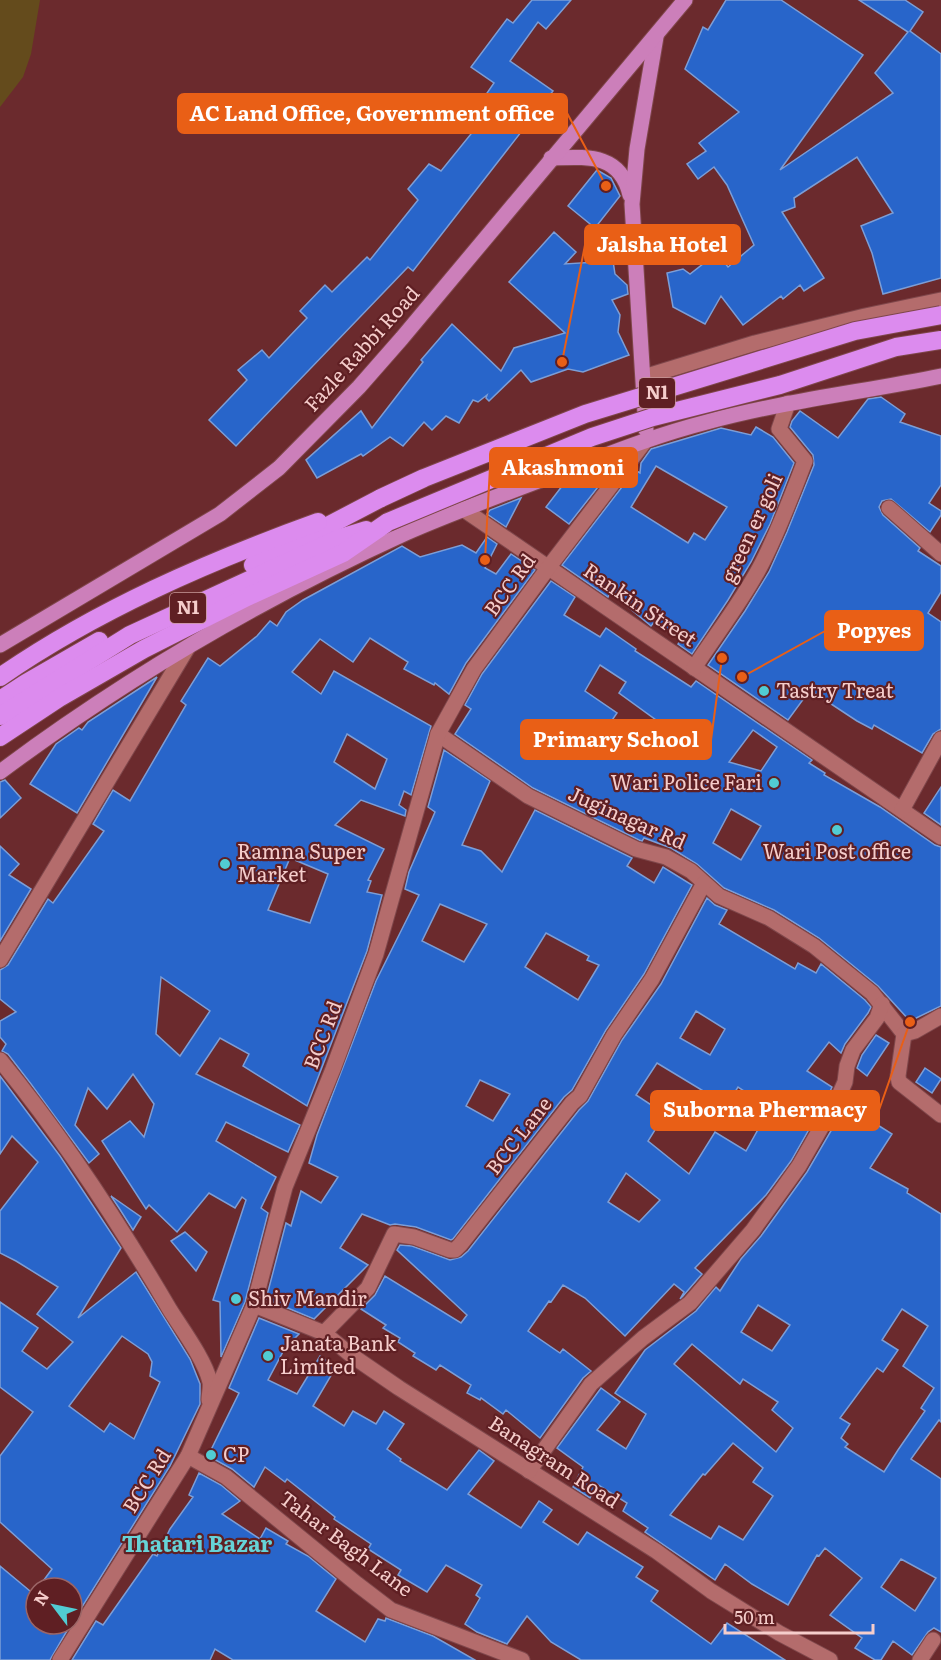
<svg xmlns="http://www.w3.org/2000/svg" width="941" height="1660" font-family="Literata,serif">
<rect width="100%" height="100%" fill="#6b2a2d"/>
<path fill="#644b1c" d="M0,0H40L31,54L23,77L0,107Z"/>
<g fill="#2865ca" stroke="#7c9ed7" stroke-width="1.5" fill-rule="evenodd">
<path d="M532,0H571L546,29L538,22L510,61L553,91L413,271L408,267L236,446L209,420L247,380L238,370L262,350L269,358L307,318L300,311L325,285L332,292L367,257L370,260L418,200L408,189L429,164L441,171L471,134L463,128L494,83L471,67L507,19L513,23Z"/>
<path d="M726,0H781L863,55L780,170L893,93L875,73L908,32L859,0H905L923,12L910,31L941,54V278L883,294L872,253L861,226L893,213L857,157L794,198L795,207L782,212L824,278L804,291L800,285L783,299L781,296L743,325L721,296L705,324L673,307L667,273L683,269L690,274L717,253L728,267L754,245L727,185L714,167L698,179L687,164L706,151L699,143L739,112L685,69L703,27L708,30Z"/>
<path d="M597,170L611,178L620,196L595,228L568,206Z"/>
<path d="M554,232L576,252L565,264L613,261L615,274L627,285L628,294L612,300L620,315L618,332L629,355L583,372L568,369L531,382L521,370L489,401L486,398L487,395L478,402L473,400L459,423L446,416L432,430L424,422L403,446L390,437L363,456L361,454L317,478L306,460L361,411L372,428L423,362L421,360L452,324L501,371L514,348L565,333L509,282Z"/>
<path d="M881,397L905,414L900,422L941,436V485L929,503L941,511V515L930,532L891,499L882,501L879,507L883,515L920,548L918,551L941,566V592L928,613L941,622V729L933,734L922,753L874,725L872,729L857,721L810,690L788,720L708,665L745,611L769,572L787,532L814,465L813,455L790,427L792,421L800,411L838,438L868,399Z"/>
<path d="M756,427L773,437L794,463L770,524L751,562L728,600L692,654L678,644L681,640L655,621L651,626L610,592L608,597L562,565L635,470L640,473L641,463L651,449L721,428L751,435ZM656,466L727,507L705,540L694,533L688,543L631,507Z"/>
<path d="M614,463L616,464L569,524L546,507L566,481Z"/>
<path d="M521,498L506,527L487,514L490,510Z"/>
<path d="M487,537L497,544L485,568L496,574L511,554L535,570L466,663L449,694L435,683L434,685L404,669L408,662L370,638L353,662L320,639L292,672L321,694L334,671L431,726L411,795L404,791L399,805L406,810L405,816L361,800L335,825L384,849L368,880L371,881L367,892L382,895L367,951L307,1106L243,1066L249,1054L220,1038L196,1074L300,1125L288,1152L226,1122L216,1141L276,1177L261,1208L268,1213L245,1302L221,1357L220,1302L213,1300L246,1200L242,1197L235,1208L209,1193L177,1232L149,1205L146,1209L102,1141L130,1121L144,1137L154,1104L133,1074L107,1109L88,1088L75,1125L99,1154L89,1163L31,1084L8,1054L2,1051L6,1044L0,1037V1021L16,1012L0,999V970L8,965L48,899L53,903L104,831L93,824L113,790L130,801L186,705L181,701L208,658L220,666L257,636L270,621L277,626L286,612L303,600L402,546L420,557L462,545L476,553ZM347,734L387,759L375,789L334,762ZM290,858L328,874L310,923L268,910ZM161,977L210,1011L180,1056L156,1034Z"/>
<path d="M551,581L575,597L564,615L600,637L606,628L636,649L635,651L691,687L696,681L812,760L809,763L825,773L824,775L880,807L935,845L941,847V1006L910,1021L878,986L819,938L774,910L724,888L697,864L671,848L644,838L642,841L639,840L533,788L455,734L471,709L465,705L482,674ZM600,665L626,682L619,693L656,720L634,752L604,732L617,713L585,691ZM753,730L777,747L761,771L729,762ZM731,809L761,826L741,860L713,843Z"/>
<path d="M157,677L77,813L30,784L56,744L79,728L82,730L88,722Z"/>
<path d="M444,750L490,781L462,845L481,851L502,872L535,810L632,858L627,866L654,883L663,867L692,885L644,974L606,1030L572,1090L564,1097L453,1239L451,1240L416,1227L395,1224L390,1225L362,1214L340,1248L368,1265L314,1319L266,1299L286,1223L291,1226L301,1191L321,1203L338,1177L309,1163L317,1135L376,981L419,895L405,889L409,872L435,812L428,807ZM440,904L487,924L464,962L422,941ZM546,933L589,956L587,960L599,965L578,1000L525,967ZM480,1080L510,1094L493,1121L466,1106Z"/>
<path d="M5,780L21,798L0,818V782Z"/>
<path d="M941,787V825L924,813Z"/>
<path d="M0,846L19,864L9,875L31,889L0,941Z"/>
<path d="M707,898L715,905L727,910L719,924L795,969L798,963L816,973L821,964L865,1000L871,1007L868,1013L845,1044L841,1053L829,1042L807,1071L832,1087L828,1096L791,1161L766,1195L695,1268L702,1274L683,1296L680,1299L684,1292L674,1284L625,1336L585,1298L563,1285L551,1302L549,1301L528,1331L560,1353L563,1349L591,1371L583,1378L540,1438L506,1410L503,1414L481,1398L480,1400L467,1393L471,1385L440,1365L436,1370L413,1356L415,1353L398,1342L400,1338L383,1328L386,1325L361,1309L375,1295L385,1276L461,1323L467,1315L397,1250L400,1245L412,1246L450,1260L461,1257L468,1251L579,1110L588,1101L622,1040L661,984ZM696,1011L725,1029L710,1055L680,1038ZM657,1063L710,1095L699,1113L716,1123L738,1087L770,1108L746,1151L715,1132L689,1174L648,1141L665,1114L636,1095ZM626,1173L660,1200L639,1222L608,1202Z"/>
<path d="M876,1035L889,1043L867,1076L857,1068L862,1055Z"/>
<path d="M925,1068L941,1079L932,1093L916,1082Z"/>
<path d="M0,1076L60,1156L121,1248L78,1318L136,1272L190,1359L200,1384V1404L170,1466L72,1623V1588H38L52,1569L0,1522V1456L33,1412L0,1387V1302L38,1328L22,1351L47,1369L73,1342L37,1314L58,1287L16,1261L0,1253V1211L38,1162L12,1136L0,1154ZM122,1336L148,1354L152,1362L150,1376L160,1382L134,1439L110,1423L104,1432L69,1406Z"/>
<path d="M846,1105L892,1134L870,1168L908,1189L907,1193L941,1214V1422L939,1420L911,1459L941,1479V1632L934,1628L928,1632L912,1655L893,1641L881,1660H875L855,1648L862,1638L830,1615L862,1578L825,1548L819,1556L817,1555L788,1605L752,1584L725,1564L715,1580L645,1532L648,1528L623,1511L627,1503L597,1484L590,1498L573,1487L583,1467L557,1448L601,1388L620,1402L597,1430L626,1449L646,1414L615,1393L645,1350L696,1311L716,1287L720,1291L741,1259L761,1236L807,1172ZM758,1305L790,1325L772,1351L741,1332ZM902,1309L928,1326L903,1366L934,1388L921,1408L925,1411L898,1450L884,1472L845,1447L848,1444L841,1438L850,1424L840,1418L877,1368L883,1372L898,1350L882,1340ZM692,1344L740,1384L743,1379L778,1402L772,1410L793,1428L776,1452L674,1364ZM733,1443L763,1468L753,1482L773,1496L743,1540L719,1526L711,1539L670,1515L703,1474L705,1475ZM901,1559L936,1578L915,1611L881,1587Z"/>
<path d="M111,1196L141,1217L133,1230L119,1208Z"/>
<path d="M185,1232L207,1252L196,1271L171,1241Z"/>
<path d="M259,1318L299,1334L285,1348L268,1380L297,1394L320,1356L336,1367L313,1406L344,1426L353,1411L376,1424L384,1411L404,1424L387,1449L401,1459L400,1461L447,1490L479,1450L494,1461L468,1494L521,1528L539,1501L552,1510L543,1522L578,1545L587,1532L643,1567L636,1577L658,1591L651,1601L711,1644L727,1623L785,1660H581L551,1642L527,1616L507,1644L477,1632L465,1624L480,1598L476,1595L482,1585L446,1565L427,1592L398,1575L401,1570L368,1549L371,1544L334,1519L335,1517L287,1479L285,1482L265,1467L254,1487L232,1469L208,1456L239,1393L229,1388Z"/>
<path d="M199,1473L221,1485L240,1501L222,1514L260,1539L266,1528L288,1541L286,1544L308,1556L336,1579L316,1611L365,1642L378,1619L385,1621L386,1618L433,1636L475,1660H233L215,1649L210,1660H72L96,1621L103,1625L153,1554L157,1556L170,1529L193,1497L189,1495Z"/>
<path d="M0,1566L36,1596V1624H71L50,1660H0Z"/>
</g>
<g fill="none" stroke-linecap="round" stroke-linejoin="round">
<g stroke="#7f474b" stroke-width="17">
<g id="minor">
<path d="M644,377L755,343L865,316L941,300"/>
<path d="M889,508L941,554"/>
<path d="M463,509L941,837"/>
<path d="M694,668C716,634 741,603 760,567C778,533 791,497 805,461L779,429L788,403"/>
<path d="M438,734L528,796L636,849L666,857L691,871L719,896L769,918L814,946L872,993L904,1034"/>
<path d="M902,810L941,739"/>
<path d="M0,960L188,647"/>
<path d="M904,1034L898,1076L899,1082L941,1115"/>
<path d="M904,1034L915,1031L941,1016"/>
<path d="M0,1060C64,1138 119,1223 170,1310C182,1329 205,1360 210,1382C211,1387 209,1395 209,1400"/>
<path d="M254,1305L324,1333L351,1355L399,1388L656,1551L711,1591L779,1633L830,1660"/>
<path d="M324,1333L368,1288L394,1234L414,1237L450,1250H455L460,1245L572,1103L580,1096L614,1035L652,979L704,883"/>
<path d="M188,1456L226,1477L357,1584L391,1610L522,1660"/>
<path d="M529,1471L591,1384L643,1338L690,1303L753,1230L799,1166L837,1100L845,1082L847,1066L853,1050L877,1018L882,1004"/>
<path d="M60,1660L188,1456L254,1305L285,1187L333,1069L376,954L438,734L474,669L548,568L646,440"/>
<path d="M920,1660L933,1640"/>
</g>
</g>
<g stroke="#7f474b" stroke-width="17">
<g id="major">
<path d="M551,158C587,157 620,153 630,195"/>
<path d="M646,430L632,204L637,149L656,37"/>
<path d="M0,645L220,514L279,468L359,387L402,338L685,0"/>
<path d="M0,772C126,678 263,598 406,533C451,513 499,496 546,478C599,458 652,436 707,422C784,401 863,392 941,376"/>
</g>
</g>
<g stroke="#7f474b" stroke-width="20">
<g id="highway">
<path d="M253,565L381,498"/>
<path d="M0,677C97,610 207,562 318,522"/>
<path d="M0,700L26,683L99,641"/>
<path d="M0,716L130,635L340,538L366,530"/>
<path d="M0,737L59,698L144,649L247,597L343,553L388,522"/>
</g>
</g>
<use href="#minor" stroke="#b46c6c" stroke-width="15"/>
<use href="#major" stroke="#cc7fba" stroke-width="15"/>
<use href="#highway" stroke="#dc8bee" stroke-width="18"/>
<g stroke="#7f474b" stroke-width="20" stroke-linecap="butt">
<g id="highway-bridge">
<path d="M381,498L424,478L585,414L855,331L941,315"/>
<path d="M388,522L592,437L653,417L780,385L896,347L941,340"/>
</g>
</g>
<use href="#highway-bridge" stroke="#dc8bee" stroke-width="18"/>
</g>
<g fill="#51ccd3" stroke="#5f1f23" stroke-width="2">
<circle cx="764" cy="691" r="6"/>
<circle cx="774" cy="783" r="6"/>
<circle cx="837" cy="830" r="6"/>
<circle cx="225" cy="864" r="6"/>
<circle cx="236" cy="1299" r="6"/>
<circle cx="268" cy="1356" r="6"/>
<circle cx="211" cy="1455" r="6"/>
</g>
<g text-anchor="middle" stroke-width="4.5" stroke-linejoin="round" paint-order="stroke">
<g fill="#5f1f23" stroke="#c89999" stroke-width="1.5">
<rect x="639" y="378" width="36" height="30" rx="4.5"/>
<rect x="170" y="593" width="36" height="30" rx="4.5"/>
</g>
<g font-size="18" font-weight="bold" fill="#f5cdcb">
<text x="657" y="399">N1</text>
<text x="188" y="614">N1</text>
</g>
<g font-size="20" fill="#f5cdcb" stroke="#5f1f23">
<text transform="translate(362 349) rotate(-48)" y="7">Fazle Rabbi Road</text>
<text transform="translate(752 528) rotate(-65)" y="7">green er goli</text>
<text transform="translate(510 585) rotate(-54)" y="7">BCC Rd</text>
<text transform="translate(640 605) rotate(34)" y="7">Rankin Street</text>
<text transform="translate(627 818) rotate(24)" y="7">Juginagar Rd</text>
<text transform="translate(323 1035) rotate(-69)" y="7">BCC Rd</text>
<text transform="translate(519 1136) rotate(-52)" y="7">BCC Lane</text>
<text transform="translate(554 1462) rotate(33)" y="7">Banagram Road</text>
<text transform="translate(147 1481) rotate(-58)" y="7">BCC Rd</text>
<text transform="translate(346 1544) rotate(37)" y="7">Tahar Bagh Lane</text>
</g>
<g font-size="20" fill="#f5cdcb" stroke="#5f1f23" text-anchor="start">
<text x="776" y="698">Tastry Treat</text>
<text x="762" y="790" text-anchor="end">Wari Police Fari</text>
<text x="237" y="859">Ramna Super<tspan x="237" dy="23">Market</tspan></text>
<text x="837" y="859" text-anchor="middle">Wari Post office</text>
<text x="248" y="1306">Shiv Mandir</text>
<text x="280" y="1351">Janata Bank<tspan x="280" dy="23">Limited</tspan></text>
<text x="223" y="1462">CP</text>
</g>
<g font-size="22" font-weight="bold" fill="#66d3d8" stroke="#5f1f23">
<text x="197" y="1552">Thatari Bazar</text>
</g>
</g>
<path fill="none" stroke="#e95f16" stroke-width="2" d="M606 186L567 113M562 362L585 245M485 560L490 467M742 677L825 631M722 658L711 740M910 1022L879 1110"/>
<g fill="#e95f16" stroke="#5f1f23" stroke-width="2">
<circle cx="606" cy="186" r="6"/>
<circle cx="562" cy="362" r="6"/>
<circle cx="485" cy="560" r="6"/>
<circle cx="742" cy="677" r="6"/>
<circle cx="722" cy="658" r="6"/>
<circle cx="910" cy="1022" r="6"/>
</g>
<g fill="#e95f16" stroke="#e95f16" stroke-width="2">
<rect x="178" y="94" width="389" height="39" rx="6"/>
<rect x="585" y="225" width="155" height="39" rx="6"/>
<rect x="490" y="448" width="147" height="39" rx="6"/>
<rect x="825" y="611" width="98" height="39" rx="6"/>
<rect x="521" y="720" width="190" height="39" rx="6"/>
<rect x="651" y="1091" width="228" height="39" rx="6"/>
</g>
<g font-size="21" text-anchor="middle" font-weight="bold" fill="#fff">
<text x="372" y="121">AC Land Office, Government office</text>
<text x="662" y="252">Jalsha Hotel</text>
<text x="563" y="475">Akashmoni</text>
<text x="874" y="638">Popyes</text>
<text x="616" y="747">Primary School</text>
<text x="765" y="1117">Suborna Phermacy</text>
</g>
<g transform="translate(54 1606) rotate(302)"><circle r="28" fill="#5f1f23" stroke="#9b6566" stroke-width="1.5"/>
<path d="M0-4.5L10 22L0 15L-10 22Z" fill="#51ccd3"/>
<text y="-9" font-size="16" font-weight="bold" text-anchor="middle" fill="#f5cdcb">N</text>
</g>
<path d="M725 1624v9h148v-9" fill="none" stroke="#f5cdcb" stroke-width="3"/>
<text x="734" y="1624" font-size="18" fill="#f5cdcb" stroke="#5f1f23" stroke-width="4.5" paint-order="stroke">50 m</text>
</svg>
